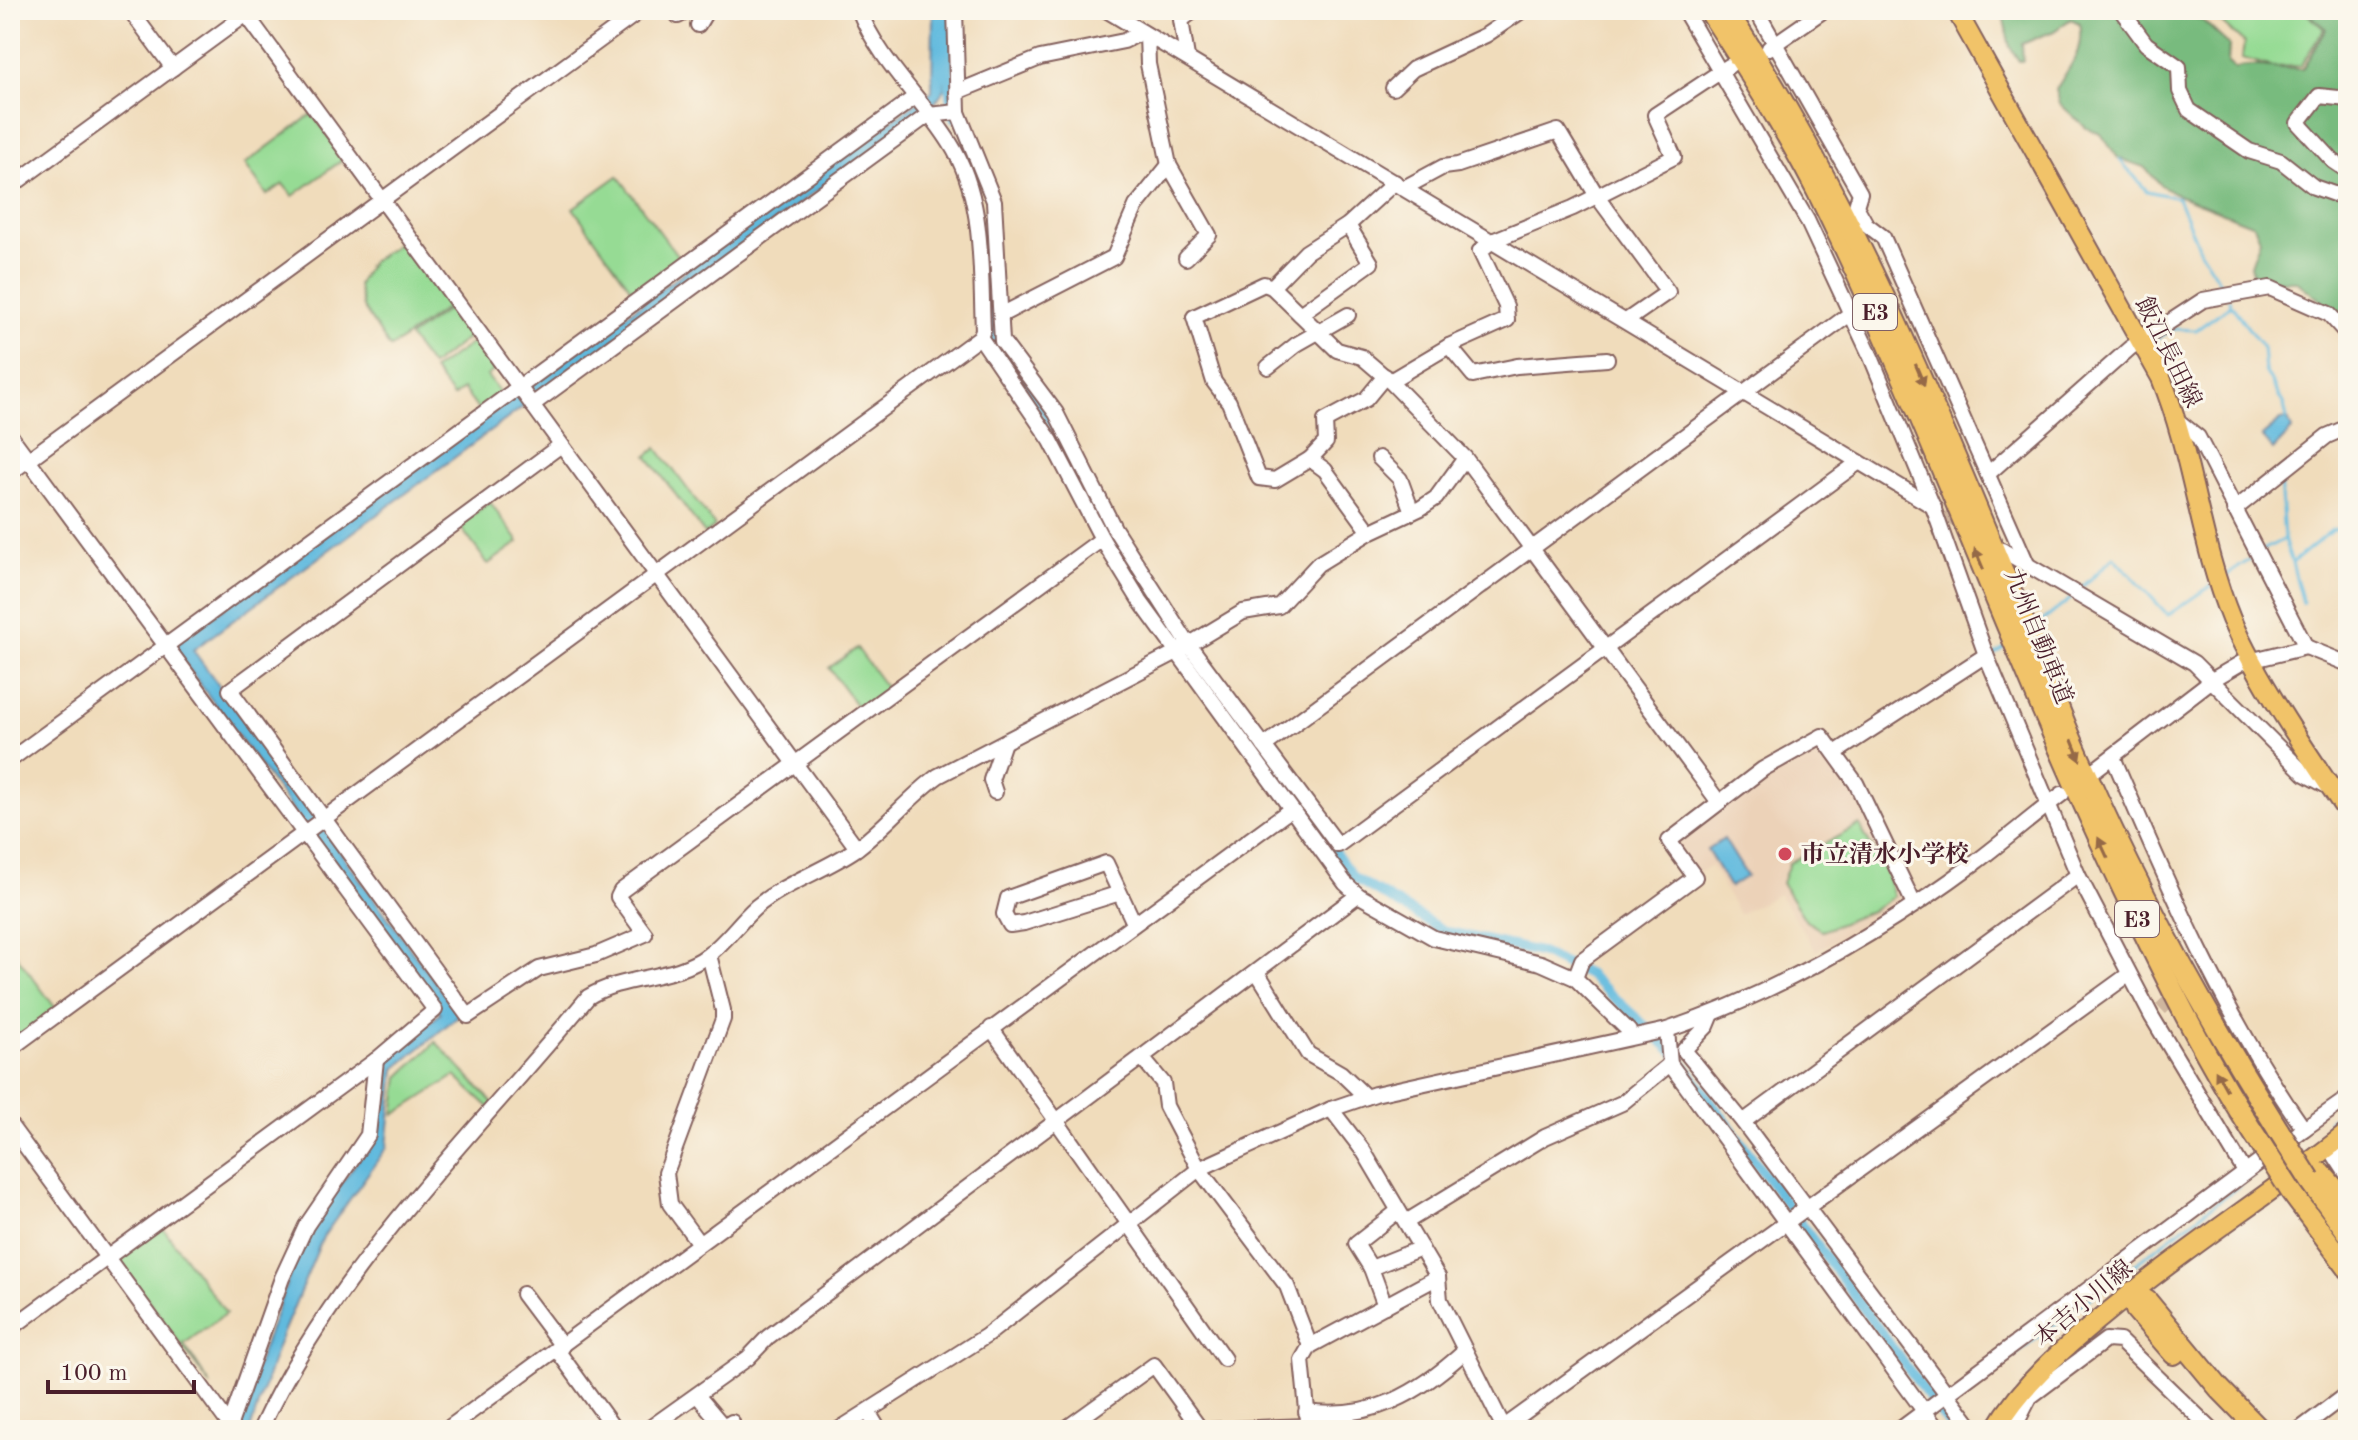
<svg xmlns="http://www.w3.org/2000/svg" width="2358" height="1440" font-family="'Old Standard TT','Noto Serif JP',serif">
<rect width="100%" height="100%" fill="#fbf7ec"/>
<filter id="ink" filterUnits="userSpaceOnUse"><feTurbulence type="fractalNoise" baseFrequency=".0125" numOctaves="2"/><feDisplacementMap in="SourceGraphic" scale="16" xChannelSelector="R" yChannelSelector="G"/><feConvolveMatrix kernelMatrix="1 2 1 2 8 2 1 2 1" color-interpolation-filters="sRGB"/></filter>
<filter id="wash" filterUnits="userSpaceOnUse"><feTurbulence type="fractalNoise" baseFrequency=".006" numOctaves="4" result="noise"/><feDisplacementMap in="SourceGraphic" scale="32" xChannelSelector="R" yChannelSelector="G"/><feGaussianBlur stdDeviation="1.8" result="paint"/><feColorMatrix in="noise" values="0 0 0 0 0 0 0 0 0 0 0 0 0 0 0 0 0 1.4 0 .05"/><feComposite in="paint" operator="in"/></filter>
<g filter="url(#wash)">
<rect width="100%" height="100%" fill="#f0dcbb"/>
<path fill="#ecd2b8" d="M1819,742L1853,783L1907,898L1816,951L1779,894L1739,914L1711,866L1697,873L1675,841L1765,773Z"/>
<g fill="#96db94" stroke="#707d60" stroke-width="2">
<path d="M2188,10H2303L2324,29L2300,66L2273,67L2242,58L2244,43L2222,23Z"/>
<path d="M312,114L345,158L293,196L283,184L267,195L245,164Z"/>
<path d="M618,176L683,263L637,297L573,208Z"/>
<path d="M406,238L453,303L390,348L363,307L358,285L370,263Z"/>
<path d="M454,305L474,333L431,366L409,337Z"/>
<path d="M478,339L500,366L487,376L502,395L479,411L463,389L453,397L433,370Z"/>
<path d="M657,448L715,526L705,534L647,456Z"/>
<path d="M490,502L519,542L488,564L459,525Z"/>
<path d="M857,648L887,689L859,709L829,668Z"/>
<path d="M1859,825L1886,872L1894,896L1873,910L1823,931L1806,921L1782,883L1789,863Z"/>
<path d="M10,947L57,1010L10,1044Z"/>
<path d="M436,1042L495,1105L491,1109L455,1076L394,1115L399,1077Z"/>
<path d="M160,1224L226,1313L184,1344L211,1386L116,1256Z"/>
</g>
<path fill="#78bb7e" stroke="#616d54" stroke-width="2" d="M2002,10H2171L2201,19L2229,45L2228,63L2235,69C2251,61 2280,70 2302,69L2326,29L2305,10H2348V322L2296,281H2255L2251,265L2260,239L2254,225L2178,195L2161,185L2144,167L2118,158L2101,134L2086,128L2060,104L2056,90C2069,66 2085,52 2079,23L2071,19L2054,31L2022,44L2023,61H2019L2010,47Z"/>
<g fill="#61bade" stroke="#566c84" stroke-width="2">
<path d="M933,10H952L953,74L945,76V89L932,106L193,650L459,1015L395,1069L387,1147L323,1237L277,1347L250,1430H233L292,1269L319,1214L372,1141L381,1062L441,1013L172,646L932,91Z"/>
<path d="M2288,419L2292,430L2273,450L2262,436L2281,420Z"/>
<path d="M1724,839L1747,876L1730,887L1707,850Z"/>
</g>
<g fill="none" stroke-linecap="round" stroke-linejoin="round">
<g stroke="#61bade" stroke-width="3">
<path d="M2120,160L2147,191L2178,198L2200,251L2226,292"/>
<path d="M2231,305L2263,348L2265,371L2284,405L2287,419"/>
<path d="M2153,342L2173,329L2196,330L2231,305L2229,299"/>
<path d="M2284,539L2292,563L2332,530L2348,529"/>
<path d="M2263,550L2284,539L2280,479"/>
<path d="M2292,563L2303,603"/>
<path d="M2224,577L2254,557"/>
<path d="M2078,591L2114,557L2168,615L2211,586"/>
<path d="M2035,627L2073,597"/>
<path d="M1992,656L2006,647"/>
<path d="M2328,1121L2348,1107"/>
<path d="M1957,1399L2257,1172"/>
<path d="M1940,1412L1948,1406"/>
</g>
<g stroke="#61bade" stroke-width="10">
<path d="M947,62L954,117"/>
<path d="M992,278L994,340L1002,352"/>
<path d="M1014,368L1055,426L1108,531L1127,561"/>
<path d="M1307,815L1353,877L1444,931L1539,952L1589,975L1677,1055L1953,1430"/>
</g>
</g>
</g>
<g filter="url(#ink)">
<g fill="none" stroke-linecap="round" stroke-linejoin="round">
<g stroke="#cfb69e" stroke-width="14" stroke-dasharray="14 7" stroke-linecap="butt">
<path d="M1944,514L1968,528"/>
<path d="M2161,1009L2181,990"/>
</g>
<g stroke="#84615d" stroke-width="18">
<g id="minor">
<path d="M130,10L173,68"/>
<path d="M243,10L857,848"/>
<path d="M674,10L678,16L690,10"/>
<path d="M955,10L958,112L994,201L1002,341L1056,413L1114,528L1189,645L1338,845L1859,462"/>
<path d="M1106,10L1934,507"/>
<path d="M1684,10L1807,220L1871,357L1933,507L1986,655L2078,875L2152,1017L2245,1172"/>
<path d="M1756,10L1860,193L1856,206L1866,224L1883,237L2028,566"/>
<path d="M2121,10L2146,44L2179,67L2180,91L2189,110L2249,151L2281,161L2314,187L2348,199"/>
<path d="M698,25L707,10"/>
<path d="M1147,35L1148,64L1169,165L1209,235L1186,258"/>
<path d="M1769,48L1824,10"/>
<path d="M1187,57L1181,20L1195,10"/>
<path d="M1393,88L1413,69L1486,35L1523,10"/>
<path d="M957,92L1040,58L1124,41L1142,32"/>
<path d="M2348,99L2319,96L2298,123L2333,161L2348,171"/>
<path d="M10,187L252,10"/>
<path d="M1404,188L1443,167L1458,165L1558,131L1597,196L1668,292L1626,321"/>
<path d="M1272,287L1306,252L1348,225L1395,182"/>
<path d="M1300,314L1371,263L1348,225"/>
<path d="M1001,315L1114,257L1136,206L1169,165"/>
<path d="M980,337L1051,441L1102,539L1140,601L1345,883L1358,895L1434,938L1541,963L1575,978L1629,1031"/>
<path d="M1449,346L1473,375L1517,366L1607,359"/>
<path d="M1268,367L1297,344L1348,315"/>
<path d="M1390,381L1449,346L1507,320L1506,306L1480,251L1492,241L1573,208L1674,157L1655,115L1729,66"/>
<path d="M532,405L928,115L958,112"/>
<path d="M2178,421L2198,437L2306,647L2348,664"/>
<path d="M10,435L435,1010L376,1060L10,1329"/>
<path d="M561,445L230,690L468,1016L539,969L596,955L645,934L618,897L621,891L1102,539"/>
<path d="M1379,458L1400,479L1412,512"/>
<path d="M1310,459L1326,442L1325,421L1366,399L1385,376"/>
<path d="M10,473L641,10"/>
<path d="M1989,473L2130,348L2203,300L2270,288L2329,314L2348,335"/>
<path d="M2234,510L2327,436L2348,427"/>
<path d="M1370,532L1325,470L1310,459L1275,480L1259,478L1229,402L1214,382L1194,317L1264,284L1272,287L1337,350L1362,357L1390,381L1465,458L1718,801"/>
<path d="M2002,550L2194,663L2305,774L2329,787"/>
<path d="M1264,746L1850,314"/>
<path d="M1835,753L1986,655"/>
<path d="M2113,757C2167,883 2224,1017 2304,1129L2348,1098"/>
<path d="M10,760L915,97"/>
<path d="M2096,769L2212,680L2241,663L2306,647"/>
<path d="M995,792L991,780L1004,742"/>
<path d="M1120,893L1024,923L1010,925L1004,914L1008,898L1106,863L1134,923"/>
<path d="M1257,972L1308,1054L1341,1073L1366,1097"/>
<path d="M1575,978L1582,960L1695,877L1669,841L1763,769L1822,736L1856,783L1914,904"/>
<path d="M1712,1014L1707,1026L1684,1050L1743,1122L1974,1430"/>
<path d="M991,1028L1224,1359"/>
<path d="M1667,1030L1670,1064L1938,1430"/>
<path d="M10,1049L980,337L983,330C980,267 985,198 950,143C922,98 879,61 859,10"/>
<path d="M1143,1059L1163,1083L1166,1106L1199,1169L1287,1286L1310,1346"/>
<path d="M1331,1109L1364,1152L1438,1277L1440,1300L1504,1428"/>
<path d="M1743,1122L2078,875"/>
<path d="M10,1125L232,1428"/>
<path d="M2348,1146L2335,1156L2348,1176"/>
<path d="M1406,1222L1545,1137L1622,1103L1670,1064"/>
<path d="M698,1242L670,1204L666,1173L723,1019V1010L709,955"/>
<path d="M1371,1268L1356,1244L1398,1211"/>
<path d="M523,1294L562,1346"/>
<path d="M1385,1306L1371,1268L1421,1248"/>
<path d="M557,1350L615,1430"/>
<path d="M697,1395L724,1427L732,1422"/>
<path d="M868,1412L879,1430"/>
<path d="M1306,1412C1372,1421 1418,1394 1465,1351"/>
<path d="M228,1430L282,1278L306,1226L368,1135L376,1060"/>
<path d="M260,1430C334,1269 476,1133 588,997C625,974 674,981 708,955C726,942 739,922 756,907C786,882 824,871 856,849C886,827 908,798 938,776L1175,653L1243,612L1279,606L1318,564L1370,532L1421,508L1436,498L1465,458"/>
<path d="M446,1430L1290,810"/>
<path d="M647,1430L748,1358L768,1337L1358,895"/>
<path d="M838,1430L986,1336L1199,1169L1331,1109L1375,1094L1667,1030C1777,993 1883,931 1976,862C2005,840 2033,816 2062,794"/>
<path d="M1064,1430L1154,1365L1201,1430"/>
<path d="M1209,1430L1307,1426"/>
<path d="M1309,1430L1302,1360L1310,1346L1438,1277"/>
<path d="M1500,1430L2128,975"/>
<path d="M1899,1430L2304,1129"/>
<path d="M2013,1430L2030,1397L2106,1340L2120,1341L2212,1430"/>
<path d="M2299,1430L2348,1393"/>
</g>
</g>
<g stroke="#84615d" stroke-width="22">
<g id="major">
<path d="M1956,10L2161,378C2193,456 2199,541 2231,619C2257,680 2310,757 2348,813"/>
<path d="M1995,1430C2023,1382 2065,1347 2108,1312C2185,1248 2270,1195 2348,1132"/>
</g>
</g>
<g stroke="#84615d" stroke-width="24">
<g id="highway">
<path d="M1709,10C1751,75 1794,142 1828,213C1935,434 2017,667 2123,889C2165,977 2208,1065 2262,1146"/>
<path d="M1726,10C1852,200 1936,411 2023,620C2044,668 2061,718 2083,766C2139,893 2205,1013 2279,1131"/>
<path d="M2321,1173L2348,1204"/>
<path d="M2310,1180L2348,1233"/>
<path d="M2292,1193L2348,1268"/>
<path d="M2132,1292L2147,1301L2219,1388L2260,1430"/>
<path d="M2132,1292L2136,1310L2174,1354"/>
</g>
</g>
<use href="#minor" stroke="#fff" stroke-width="14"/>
<use href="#major" stroke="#f1c369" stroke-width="18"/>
<use href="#highway" stroke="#f1c369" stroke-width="20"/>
<g stroke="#84615d" stroke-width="24" stroke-linecap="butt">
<g id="highway-bridge">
<path d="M2279,1131L2310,1180"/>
<path d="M2262,1146L2292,1193"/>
</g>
</g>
<use href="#highway-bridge" stroke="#f1c369" stroke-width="20"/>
</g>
<defs><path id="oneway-solid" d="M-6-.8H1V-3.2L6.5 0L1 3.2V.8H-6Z" transform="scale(2)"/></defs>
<g fill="#956947">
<use href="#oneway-solid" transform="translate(1920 375) rotate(67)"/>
<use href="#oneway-solid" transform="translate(1979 559) rotate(-113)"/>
<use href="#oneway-solid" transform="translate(2076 750) rotate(68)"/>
<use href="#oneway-solid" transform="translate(2103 848) rotate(-115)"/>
<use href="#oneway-solid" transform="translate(2221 1080) rotate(-119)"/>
</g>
</g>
<circle fill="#d1495b" stroke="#fbf7ec" stroke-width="3" cx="1785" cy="854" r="8"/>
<g text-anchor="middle" stroke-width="6" stroke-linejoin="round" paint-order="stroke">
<g fill="#fbf7ec" stroke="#7f6065" stroke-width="2">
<rect x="1853" y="294" width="44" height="36" rx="6"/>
<rect x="2115" y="901" width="44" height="36" rx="6"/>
</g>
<g font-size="22" font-weight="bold" fill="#4a1f2b">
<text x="1875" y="320">E3</text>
<text x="2137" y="927">E3</text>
</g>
<g font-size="24" fill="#4a1f2b" stroke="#fbf7ec">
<text transform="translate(2169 352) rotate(64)" y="8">飯江長田線</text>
<text transform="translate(2039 636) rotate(68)" y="8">九州自動車道</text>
<text transform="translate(2083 1303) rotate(-40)" y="8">本吉小川線</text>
</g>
<g font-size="24" font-weight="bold" fill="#4a1f2b" stroke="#fbf7ec" text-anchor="start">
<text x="1801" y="862">市立清水小学校</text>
</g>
</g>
<rect width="2358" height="1440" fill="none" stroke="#fbf7ec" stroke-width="40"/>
<path d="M48 1380v12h146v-12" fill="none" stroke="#4a1f2b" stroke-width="4"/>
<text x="60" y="1380" font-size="24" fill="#4a1f2b" stroke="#fbf7ec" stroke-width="6" paint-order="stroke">100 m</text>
</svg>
